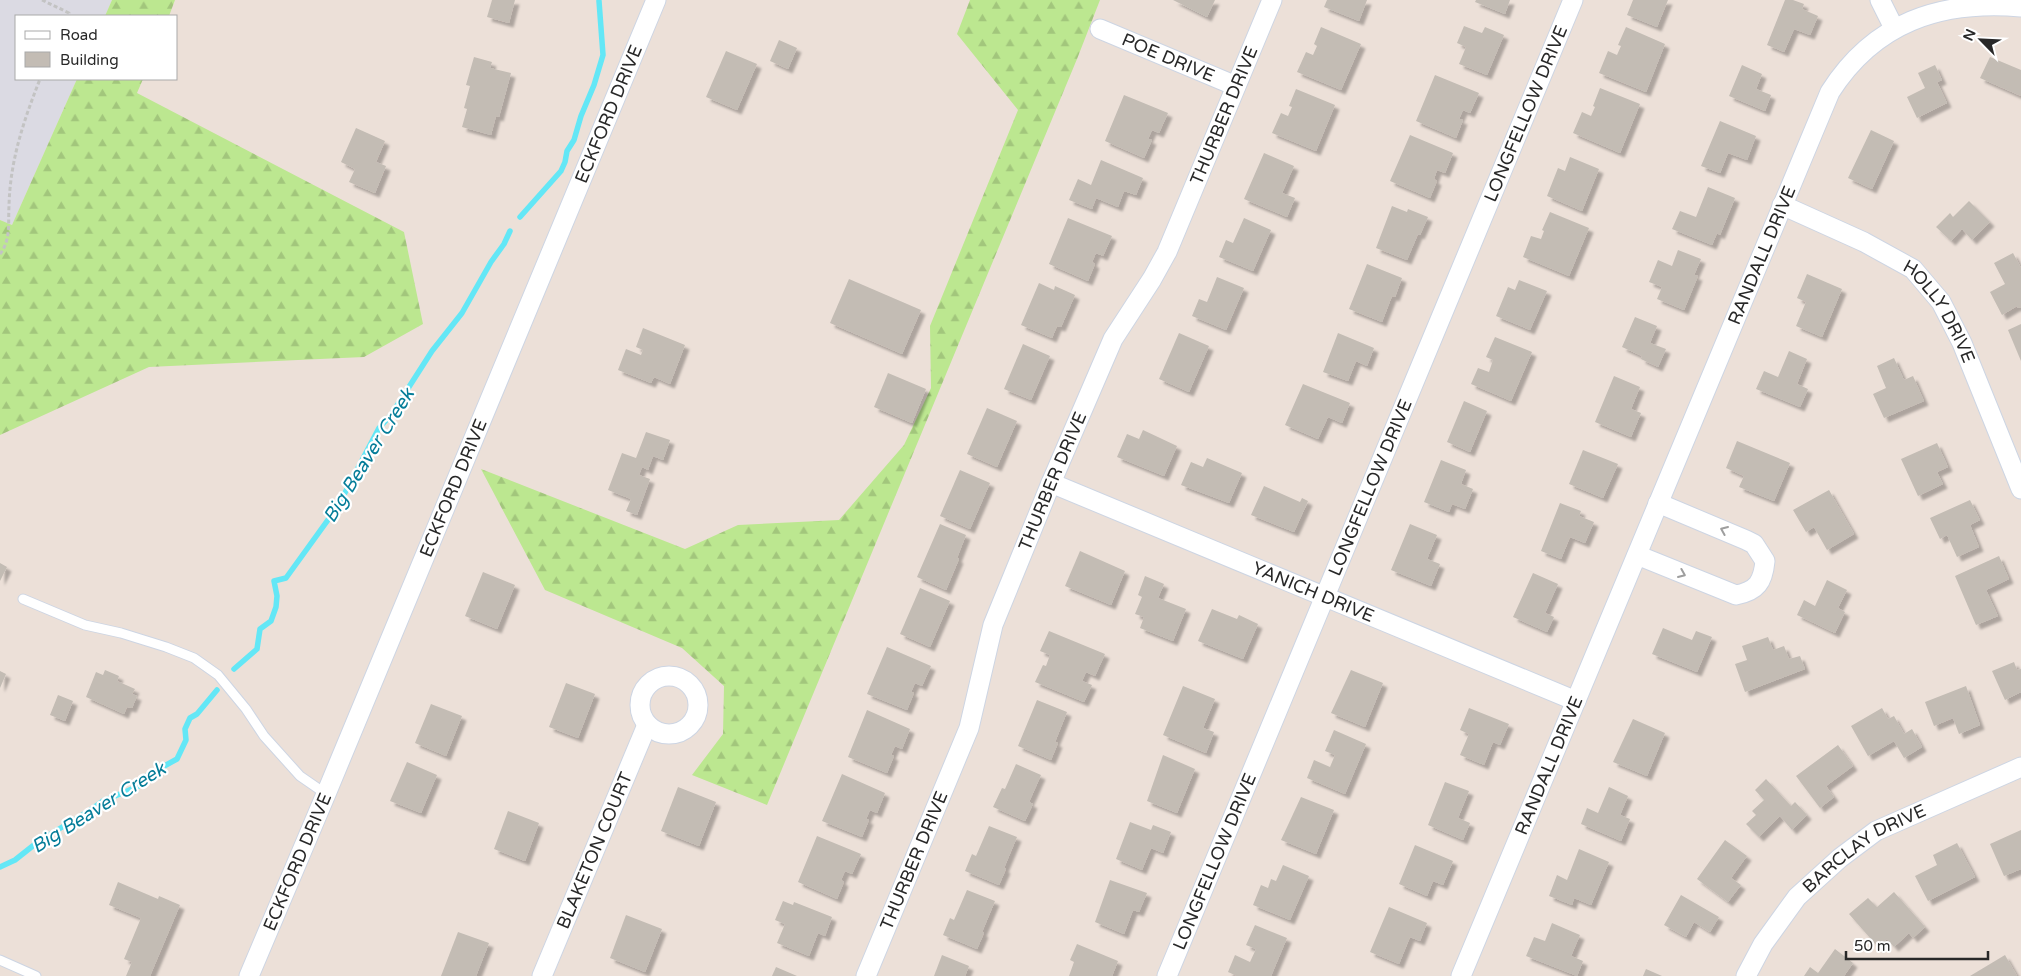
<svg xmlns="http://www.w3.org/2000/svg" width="2021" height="976" font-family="'Varela Round',sans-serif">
<defs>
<pattern id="forest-firs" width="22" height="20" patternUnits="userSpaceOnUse" patternTransform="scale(1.25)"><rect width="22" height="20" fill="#bce790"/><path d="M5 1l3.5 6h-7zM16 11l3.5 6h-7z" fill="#a2c67c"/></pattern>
<filter id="shadow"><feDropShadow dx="4.5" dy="4.5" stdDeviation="1" flood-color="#0004"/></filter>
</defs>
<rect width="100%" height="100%" fill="#ece0d8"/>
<path fill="#dbdae3" d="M0,0H112L105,16H16V79H77L12,225L0,220Z"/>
<g fill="url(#forest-firs)">
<path d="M112,0H175L169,16H105Z"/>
<path d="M970,0H1100L1077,59L767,805L692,775L723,734L724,686L682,648L545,590L481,469L685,549L738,525L839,520L904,445L931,388L930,326L1018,110L957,34Z"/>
<path d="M77,79H143L137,93L404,232L423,324L364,357L149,367L0,435V220L12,225Z"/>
</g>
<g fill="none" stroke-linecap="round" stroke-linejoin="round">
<g stroke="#63e7f6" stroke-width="5.5">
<path d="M520,217L561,171L565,162L567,151L574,140L581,116L594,85L603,55L599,1"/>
<path d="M234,669L257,649L260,629L271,621L276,607L277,596L274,581L286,578L338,506L379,428L391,415L432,351L462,313L491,262L504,244L510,231"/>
<path d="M0,867L15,860L39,841L89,811L103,801L139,786L148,775L177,759L186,740L185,729L190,718L197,714L217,690"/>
</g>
</g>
<g fill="#c3bcb4" filter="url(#shadow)">
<path d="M492,0H515L509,23L487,17Z"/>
<path d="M1173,0H1215L1207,17Z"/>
<path d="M1327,0H1367L1359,21L1324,7Z"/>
<path d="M1476,0H1510L1505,14L1475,2Z"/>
<path d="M1633,0H1668L1657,27L1627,15Z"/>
<path d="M1785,0H1793L1804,4L1802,9L1818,16L1810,35L1794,29L1784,52L1767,45Z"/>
<path d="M1464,26L1482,33L1485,27L1504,35L1487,75L1459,64L1466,47L1457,43Z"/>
<path d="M1321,27L1361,44L1341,90L1297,72L1306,52L1313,55L1317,46L1314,44Z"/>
<path d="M1626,27L1665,44L1646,92L1599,73L1608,51L1617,55L1621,46L1618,45Z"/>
<path d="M779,40L797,48L788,69L770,61Z"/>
<path d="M726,51L757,64L737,110L706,97Z"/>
<path d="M474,57L492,62L490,68L511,73L499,117L496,116L491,135L462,127L467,109L464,108L470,86L466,85Z"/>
<path d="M1990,57L2021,70V96L1980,78Z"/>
<path d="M1742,65L1762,74L1756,89L1771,95L1765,111L1729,96Z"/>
<path d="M1935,65L1942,80L1937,82L1947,103L1917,118L1907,97L1925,88L1918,73Z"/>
<path d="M1435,75L1479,93L1470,113L1463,110L1459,119L1463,120L1456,138L1416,121Z"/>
<path d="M1600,88L1640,104L1620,153L1573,133L1582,112L1591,116L1595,107L1593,106Z"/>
<path d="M1296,89L1335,105L1316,151L1272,133L1281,113L1288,116L1292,107L1289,106Z"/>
<path d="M1124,95L1168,113L1159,133L1152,130L1148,139L1152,140L1144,158L1105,141Z"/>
<path d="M1720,121L1756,136L1747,160L1728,153L1720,173L1701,166Z"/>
<path d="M356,128L385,141L376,162L386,166L375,193L349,182L355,169L341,162Z"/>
<path d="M1871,130L1894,141L1872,189L1848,178Z"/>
<path d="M1410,135L1453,153L1445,173L1437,170L1434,179L1437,181L1430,198L1390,181Z"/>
<path d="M1264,153L1294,166L1282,193L1295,198L1287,217L1244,199Z"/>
<path d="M1570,157L1599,169L1582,211L1547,196L1558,168L1565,171Z"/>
<path d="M1101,160L1143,178L1136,195L1124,191L1118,207L1096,198L1092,209L1069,200L1078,179L1091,185Z"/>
<path d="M1708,187L1735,198L1720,235L1717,233L1712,245L1672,229L1680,211L1696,217Z"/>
<path d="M1969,201L1990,222L1972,240L1962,229L1951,241L1936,227L1950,213L1953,217Z"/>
<path d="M1392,206L1407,212L1408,209L1428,217L1420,235L1418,234L1407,260L1376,248Z"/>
<path d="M1550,212L1589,228L1569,276L1523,257L1531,236L1541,239L1544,231L1542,230Z"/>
<path d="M1068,218L1112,236L1103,256L1096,253L1092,262L1095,264L1088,281L1049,264Z"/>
<path d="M1244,218L1271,230L1253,271L1219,257L1226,240L1233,243Z"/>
<path d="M1678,250L1701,259L1694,275L1698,276L1684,310L1657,299L1662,287L1649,282L1658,260L1672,266Z"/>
<path d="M2013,253L2021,268V307L2018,308L2017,306L2002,315L1990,292L2005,284L1994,263Z"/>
<path d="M1367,264L1402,278L1395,297L1392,296L1382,322L1349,309Z"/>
<path d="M1807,274L1842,289L1822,337L1796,326L1806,302L1797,298Z"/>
<path d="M1217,277L1244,288L1226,330L1192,316L1199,299L1207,302Z"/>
<path d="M849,279L921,310L902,354L830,323Z"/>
<path d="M1519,280L1547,291L1530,330L1496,316L1508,287L1515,290Z"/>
<path d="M1039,283L1054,290L1055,286L1075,295L1061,327L1057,326L1052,338L1021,325Z"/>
<path d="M1635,317L1657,326L1650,343L1666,349L1658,367L1641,359L1642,356L1622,347Z"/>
<path d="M2021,324V361L2008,330Z"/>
<path d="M643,328L685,345L670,384L654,377L651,383L618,370L626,349L641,355L643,350L636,347Z"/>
<path d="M1179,333L1209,346L1189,392L1159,379Z"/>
<path d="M1338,333L1374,348L1367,366L1356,361L1348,381L1323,372Z"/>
<path d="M1495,337L1532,352L1511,401L1471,384L1478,368L1489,372L1493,360L1486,357Z"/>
<path d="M1023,344L1050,356L1031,400L1004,389Z"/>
<path d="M1789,351L1807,359L1797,384L1808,389L1800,407L1756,389L1764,371L1778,377Z"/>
<path d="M1894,358L1904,380L1913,376L1924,401L1884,418L1873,394L1886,388L1877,366Z"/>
<path d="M888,373L926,389L912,423L874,407Z"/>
<path d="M1614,376L1640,387L1631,409L1641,413L1631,437L1595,422Z"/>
<path d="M1303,384L1350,403L1342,423L1328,417L1318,439L1285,425Z"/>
<path d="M1464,401L1487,411L1470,452L1447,442Z"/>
<path d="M987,408L1017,421L997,467L967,454Z"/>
<path d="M1143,430L1177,446L1164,476L1117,457L1127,434L1139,439Z"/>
<path d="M646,432L670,440L663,460L653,456L648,470L642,467L639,475L650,479L637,515L626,511L631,499L608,490L622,453L636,458Z"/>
<path d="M1737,441L1790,463L1774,501L1739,487L1744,476L1726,468Z"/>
<path d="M1937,443L1948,467L1937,472L1943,484L1918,496L1901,459Z"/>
<path d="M1583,450L1618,464L1603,498L1569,484Z"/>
<path d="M1207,458L1242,473L1229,503L1181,485L1191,462L1203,467Z"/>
<path d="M1441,460L1466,470L1461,484L1473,489L1465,509L1452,504L1449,512L1424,502Z"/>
<path d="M960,470L990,483L970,529L940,516Z"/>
<path d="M1264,486L1300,502L1302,498L1308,501L1294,532L1251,515Z"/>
<path d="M1829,490L1854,534L1827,550L1814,527L1806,532L1793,510Z"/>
<path d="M1970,500L1980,520L1970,525L1979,547L1957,557L1947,535L1940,539L1930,518Z"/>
<path d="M1560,503L1581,511L1579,516L1594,522L1585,543L1570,537L1561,559L1541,551Z"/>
<path d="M940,524L966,535L957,558L959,559L946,590L917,577Z"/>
<path d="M1410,524L1437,535L1427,559L1440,564L1431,586L1391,570Z"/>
<path d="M1080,551L1125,571L1111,605L1065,586Z"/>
<path d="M1999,556L2009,579L1986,590L1998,616L1976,625L1955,576Z"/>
<path d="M0,563L7,567L0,581Z"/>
<path d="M483,572L515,585L497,629L465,616Z"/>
<path d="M1533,573L1558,584L1545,613L1554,617L1547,632L1513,617Z"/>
<path d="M1145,576L1164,584L1158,598L1186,609L1173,641L1140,628L1144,617L1135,614L1142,597L1138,595Z"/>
<path d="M1827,580L1847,590L1838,608L1845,612L1835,633L1797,615L1804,600L1815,606Z"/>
<path d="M920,588L950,601L930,647L900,634Z"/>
<path d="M1212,609L1237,619L1239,615L1258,624L1243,659L1198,641Z"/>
<path d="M1663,628L1692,640L1696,631L1712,637L1697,672L1652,654Z"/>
<path d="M1049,631L1105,654L1095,676L1086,672L1082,681L1092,685L1084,702L1035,682L1043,665L1046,666L1050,655L1040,651Z"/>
<path d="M1768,637L1773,650L1784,646L1789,659L1800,656L1805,669L1745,692L1735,664L1747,660L1742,646Z"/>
<path d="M887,647L931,666L922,686L915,683L911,692L914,693L907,710L867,694Z"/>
<path d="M2014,662L2017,670L2021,669V692L2005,700L1992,671Z"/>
<path d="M105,670L119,676L117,681L135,689L132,694L137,696L132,708L127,707L124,714L86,697L96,672L103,675Z"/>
<path d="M1351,670L1383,683L1365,727L1331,713Z"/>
<path d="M0,671L6,674L0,688Z"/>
<path d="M566,683L595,694L578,738L549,727Z"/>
<path d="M1183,686L1215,699L1203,728L1214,732L1206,753L1163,735Z"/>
<path d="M1966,686L1980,725L1959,734L1953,718L1934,726L1925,702Z"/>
<path d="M58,695L73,701L65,721L50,715Z"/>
<path d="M1037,700L1067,712L1055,742L1058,743L1051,760L1018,746Z"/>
<path d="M431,704L462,716L446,756L415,743Z"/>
<path d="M1469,708L1509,724L1500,745L1493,742L1484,765L1460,755L1469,734L1460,730Z"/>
<path d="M1882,708L1888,719L1894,716L1904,734L1912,729L1922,747L1904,758L1894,741L1868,756L1851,726Z"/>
<path d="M867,710L910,729L902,749L895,746L891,755L894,756L887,773L848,757Z"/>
<path d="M1633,719L1665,733L1647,776L1613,762Z"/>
<path d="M1334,730L1366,744L1345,794L1307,778L1314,760L1330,767L1335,755L1325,751Z"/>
<path d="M1838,745L1853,766L1826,786L1834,797L1820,808L1796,776Z"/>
<path d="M1163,755L1195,769L1177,813L1147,801Z"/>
<path d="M407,762L437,775L421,813L390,801Z"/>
<path d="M1016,764L1041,775L1029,802L1033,804L1025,821L993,807L1002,788L1005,789Z"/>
<path d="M842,774L885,793L877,813L870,810L866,819L869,820L862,837L822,821Z"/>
<path d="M1766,779L1791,806L1795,802L1807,815L1792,830L1780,816L1759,837L1746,824L1756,815L1752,811L1764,800L1755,790Z"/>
<path d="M1445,782L1469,791L1458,818L1470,823L1463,840L1428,825Z"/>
<path d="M678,787L716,802L699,846L661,831Z"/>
<path d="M1609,787L1628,796L1620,815L1630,819L1621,841L1581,824L1587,808L1598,813Z"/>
<path d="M1301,797L1334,810L1316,854L1281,840Z"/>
<path d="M508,811L539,823L525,861L494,849Z"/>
<path d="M1130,822L1151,830L1153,825L1171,832L1163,853L1151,848L1142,870L1116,859Z"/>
<path d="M989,826L1017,837L1004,868L1006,869L999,885L965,871L972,854L976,856Z"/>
<path d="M2021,830V869L2004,876L1990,844Z"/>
<path d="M817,836L861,854L852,874L845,871L841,880L844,882L837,899L798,882Z"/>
<path d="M1725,840L1747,856L1731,878L1741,885L1728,902L1697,879Z"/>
<path d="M1957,843L1975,877L1928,901L1915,876L1937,865L1933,855Z"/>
<path d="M1415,845L1453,861L1443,885L1433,881L1427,896L1399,884Z"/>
<path d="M1579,849L1609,862L1591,905L1574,898L1572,905L1549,896L1557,875L1567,880Z"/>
<path d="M1283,865L1309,876L1290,920L1253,905L1261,885L1268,888L1271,879L1276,881Z"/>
<path d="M1110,880L1147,893L1139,912L1133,910L1124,934L1095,922Z"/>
<path d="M118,882L158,899L159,896L180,905L150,976H126L132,962L124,959L141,918L109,905Z"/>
<path d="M967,890L995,901L982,932L984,933L977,949L943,935L950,918L954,920Z"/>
<path d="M1894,892L1925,927L1913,938L1909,933L1894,947L1887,939L1878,947L1849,914L1868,898L1877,907Z"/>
<path d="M1681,895L1719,917L1710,932L1694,922L1686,937L1664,925Z"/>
<path d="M783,901L793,905L794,902L832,917L825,936L818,933L809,956L777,943L785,924L775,920Z"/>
<path d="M1389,907L1427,923L1420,941L1410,937L1399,964L1370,952Z"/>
<path d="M626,915L662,929L645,972L610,958Z"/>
<path d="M1552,923L1580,935L1571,956L1583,961L1577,976L1526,956L1534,937L1545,941Z"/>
<path d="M1255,925L1287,938L1271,976H1237L1228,972L1235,955L1250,962L1256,949L1246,945Z"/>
<path d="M458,932L489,943L476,976H441Z"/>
<path d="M1077,944L1118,961L1112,976H1069L1074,962L1070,960Z"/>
<path d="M1835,949L1853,963L1844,976H1804L1810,967L1818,973Z"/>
<path d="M942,955L969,966L965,976H934Z"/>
<path d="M2005,955L2017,976H1970Z"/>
<path d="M776,967L797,976H772Z"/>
<path d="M1646,969L1662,976H1643Z"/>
</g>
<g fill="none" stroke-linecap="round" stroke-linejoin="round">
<g stroke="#cdd5e3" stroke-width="11">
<g id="service">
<path d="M23,599L85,625L121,633L166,647L194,658L218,675L246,709L264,736L300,776L326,794"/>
<path d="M0,960L36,976"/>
</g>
</g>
<g stroke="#cdd5e3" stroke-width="21">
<g id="minor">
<path d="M1880,0L1893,26"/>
<path id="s1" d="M1100,29L1236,86"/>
<path id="s2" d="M1782,205L1864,242L1913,269L1941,302L1962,343L2021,489"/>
<path id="s3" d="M1051,483L1576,701"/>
<path d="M1637,555L1736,595C1757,591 1763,582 1765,561L1754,544L1746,540L1658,503"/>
<circle cx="669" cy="705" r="29"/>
<path id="s4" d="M249,976L326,794L656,0"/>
<path id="s5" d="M542,976L647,725"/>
<path id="s6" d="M866,976L969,728L993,625L1051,483L1113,339L1152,279L1167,252L1272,0"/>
<path id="s7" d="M1167,976L1573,0"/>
<path id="s8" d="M1461,976L1830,92C1874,23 1939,0 2021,7"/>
<path id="s9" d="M1746,976L1763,944L1797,897L1840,858L1876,831L2021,767"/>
</g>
</g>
<g stroke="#c3c3c3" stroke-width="3" stroke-dasharray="4 2.5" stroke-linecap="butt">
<path d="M42,0L69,13L68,16"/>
<path d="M0,254C11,240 8,223 9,206C10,160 24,120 40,79"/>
</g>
<use href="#service" stroke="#fff" stroke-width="9"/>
<use href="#minor" stroke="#fff" stroke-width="19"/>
</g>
<defs><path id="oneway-chevron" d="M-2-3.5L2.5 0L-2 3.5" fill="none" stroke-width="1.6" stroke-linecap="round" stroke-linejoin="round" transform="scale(1.25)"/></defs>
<g stroke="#9e9e9e">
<use href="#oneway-chevron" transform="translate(1724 530) rotate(-157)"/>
<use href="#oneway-chevron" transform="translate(1682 574) rotate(23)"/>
</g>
<g text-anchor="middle" stroke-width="4.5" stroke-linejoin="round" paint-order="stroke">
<g font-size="18" fill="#282828" stroke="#fff">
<text dy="6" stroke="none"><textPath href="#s1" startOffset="74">POE DRIVE</textPath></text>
<text dy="6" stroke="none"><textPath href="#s4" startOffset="934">ECKFORD DRIVE</textPath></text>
<text dy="6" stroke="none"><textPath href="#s7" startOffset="934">LONGFELLOW DRIVE</textPath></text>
<text dy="6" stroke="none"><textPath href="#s6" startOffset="935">THURBER DRIVE</textPath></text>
<text dy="6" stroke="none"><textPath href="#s8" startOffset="781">RANDALL DRIVE</textPath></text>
<text dy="6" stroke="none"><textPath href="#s2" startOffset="196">HOLLY DRIVE</textPath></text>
<text dy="6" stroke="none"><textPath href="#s6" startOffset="530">THURBER DRIVE</textPath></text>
<text dy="6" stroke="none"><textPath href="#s4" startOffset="529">ECKFORD DRIVE</textPath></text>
<text dy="6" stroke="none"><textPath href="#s7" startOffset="529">LONGFELLOW DRIVE</textPath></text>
<text dy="6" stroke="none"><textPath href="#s3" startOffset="284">YANICH DRIVE</textPath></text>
<text dy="6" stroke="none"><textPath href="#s8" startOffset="228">RANDALL DRIVE</textPath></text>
<text dy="6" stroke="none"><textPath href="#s5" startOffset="136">BLAKETON COURT</textPath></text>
<text dy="6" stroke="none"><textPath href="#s9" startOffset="178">BARCLAY DRIVE</textPath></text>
<text dy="6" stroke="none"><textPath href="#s6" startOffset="125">THURBER DRIVE</textPath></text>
<text dy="6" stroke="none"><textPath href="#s4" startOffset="124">ECKFORD DRIVE</textPath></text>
<text dy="6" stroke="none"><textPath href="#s7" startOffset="124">LONGFELLOW DRIVE</textPath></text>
</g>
<g font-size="19" font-style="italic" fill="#057d99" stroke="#fff">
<text transform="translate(368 455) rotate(-58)" y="7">Big Beaver Creek</text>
<text transform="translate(98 807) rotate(-32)" y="7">Big Beaver Creek</text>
</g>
</g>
<rect x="15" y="15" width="162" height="65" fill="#ffffff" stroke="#a9a9a9"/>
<rect x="25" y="31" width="25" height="8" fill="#ffffff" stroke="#a9a9a9"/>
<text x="60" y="40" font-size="15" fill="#282828">Road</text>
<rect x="25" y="52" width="25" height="15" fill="#c3bcb4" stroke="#a9a9a9"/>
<text x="60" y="65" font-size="15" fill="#282828">Building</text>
<g transform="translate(1981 40) rotate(294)" stroke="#ffffff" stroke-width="4" paint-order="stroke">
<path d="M0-4L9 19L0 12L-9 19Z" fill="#282828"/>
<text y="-8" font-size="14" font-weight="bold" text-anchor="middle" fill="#282828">N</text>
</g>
<path d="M1846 951v8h142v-8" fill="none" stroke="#282828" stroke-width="2.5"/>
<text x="1854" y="951" font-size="15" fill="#282828" stroke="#ffffff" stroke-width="4" paint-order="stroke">50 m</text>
</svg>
